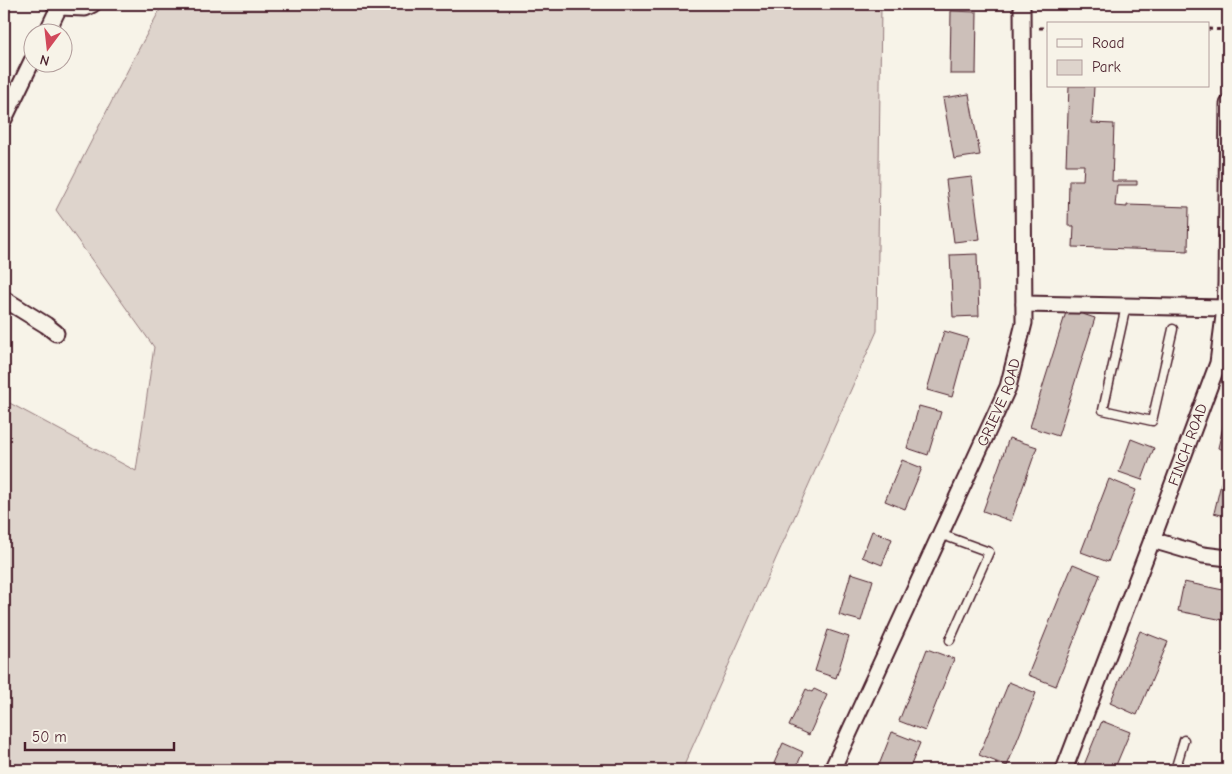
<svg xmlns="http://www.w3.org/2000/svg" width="1232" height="774" font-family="'Comic Neue',sans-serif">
<rect width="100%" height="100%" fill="#f7f3e8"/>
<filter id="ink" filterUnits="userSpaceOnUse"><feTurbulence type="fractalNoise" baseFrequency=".02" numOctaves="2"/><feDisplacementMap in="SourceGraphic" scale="10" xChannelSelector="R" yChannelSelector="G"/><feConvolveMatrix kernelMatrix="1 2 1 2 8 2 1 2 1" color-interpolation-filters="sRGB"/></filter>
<g filter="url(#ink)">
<path fill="#ded4cc" stroke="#947a7c" d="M163,4H881L877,331L682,770H4V400L136,471L154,347L56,210L134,58Z"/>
<g fill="#ccbfb9" stroke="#4a1f2b">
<rect x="1060" y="4" width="24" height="4"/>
<path d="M951,11L977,12L976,74H950Z"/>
<path d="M1069,86H1094L1092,123L1114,124L1112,181H1137V185H1117L1115,206L1127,207V205L1189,207L1188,251L1073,247L1074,226H1068L1069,180H1083L1084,165H1066Z"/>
<path d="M969,94L980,155L954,159L943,98Z"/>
<path d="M972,177L980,239L954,242L946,180Z"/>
<path d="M977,254L979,316L953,317L950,255Z"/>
<path d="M1067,309L1095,318L1058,436L1030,427Z"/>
<path d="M944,331L968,338L952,397L927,390Z"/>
<path d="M919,406L941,412L928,455L907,448Z"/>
<path d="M1227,410H1228V451L1218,448Z"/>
<path d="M1009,438L1037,447L1011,521L983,511Z"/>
<path d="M1131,439L1154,448L1142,480L1119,472Z"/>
<path d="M1228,454V517L1214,513Z"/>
<path d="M902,460L922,468L905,509L885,501Z"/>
<path d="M1109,479L1136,490L1108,562L1081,552Z"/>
<path d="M872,531L892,539L882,565L862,557Z"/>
<path d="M1073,564L1100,575L1056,686L1028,675Z"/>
<path d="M851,573L873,580L861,621L839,615Z"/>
<path d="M1184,582L1228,591V621L1178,611Z"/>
<path d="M828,630L849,637L836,678L815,671Z"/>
<path d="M1140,631L1168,642L1137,715L1110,703Z"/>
<path d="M927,649L954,659L925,731L899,721Z"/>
<path d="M1009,682L1036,693L1007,766L979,755Z"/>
<path d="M806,689L812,692L814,689L827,695L809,735L789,726Z"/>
<path d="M1102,721L1130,732L1114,770H1082Z"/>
<path d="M892,732L920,743L909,770H877Z"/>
<path d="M783,743L803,752L795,770H771Z"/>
</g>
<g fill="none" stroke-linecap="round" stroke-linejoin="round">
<g stroke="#4a1f2b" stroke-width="11">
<g id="lane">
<path d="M1126,306L1103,410L1152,421L1173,329"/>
<path d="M940,534L989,552L950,640"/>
<path d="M1175,770L1184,740"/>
</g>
</g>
<g stroke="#4a1f2b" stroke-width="19">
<g id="street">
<path d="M54,4L59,7L85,8L93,4"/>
<path d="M47,32L59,7"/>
<path d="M4,119L32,61"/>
<path d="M4,299L46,325L56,333"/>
<path d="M1024,304L1225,308"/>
<path d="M1152,540L1203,555L1228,558"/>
<path id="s1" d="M832,770L1008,387L1024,323L1022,4"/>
<path id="s2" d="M1064,770L1152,540L1218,363L1225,308L1226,283L1228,104"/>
</g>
</g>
<g stroke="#4a1f2b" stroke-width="3" stroke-dasharray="4 4" stroke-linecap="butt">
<path d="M1039,28H1048"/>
<path d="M1208,29L1228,30"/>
</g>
<use href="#lane" stroke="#f7f3e8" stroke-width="8"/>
<use href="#street" stroke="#f7f3e8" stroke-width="15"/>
</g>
</g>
<g text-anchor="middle" stroke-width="4" stroke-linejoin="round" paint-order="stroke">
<g font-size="15" fill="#4a1f2b" stroke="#f7f3e8">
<text dy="5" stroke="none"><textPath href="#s1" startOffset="404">GRIEVE ROAD</textPath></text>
<text dy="5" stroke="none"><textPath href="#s2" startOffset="348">FINCH ROAD</textPath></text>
</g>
</g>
<rect width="1232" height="774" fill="none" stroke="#f7f3e8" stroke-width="20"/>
<rect x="10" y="10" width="1212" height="754" fill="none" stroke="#4a1f2b" stroke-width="2" filter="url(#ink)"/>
<rect x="1047" y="22" width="162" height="65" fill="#f7f3e8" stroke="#b29e9c"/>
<rect x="1057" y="39" width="25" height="8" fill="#f7f3e8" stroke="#b29e9c"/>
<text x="1092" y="48" font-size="15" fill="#4a1f2b">Road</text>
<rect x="1057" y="60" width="25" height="15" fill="#ded4cc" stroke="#b29e9c"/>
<text x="1092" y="72" font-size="15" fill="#4a1f2b">Park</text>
<g transform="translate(48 48) rotate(195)"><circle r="24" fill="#f7f3e8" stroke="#b29e9c"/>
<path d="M0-4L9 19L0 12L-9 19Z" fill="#d1495b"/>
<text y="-8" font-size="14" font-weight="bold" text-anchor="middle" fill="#4a1f2b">N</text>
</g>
<path d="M25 742v8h149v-8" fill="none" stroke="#4a1f2b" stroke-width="2.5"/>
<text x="32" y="742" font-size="15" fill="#4a1f2b" stroke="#f7f3e8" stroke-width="4" paint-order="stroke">50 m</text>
</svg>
